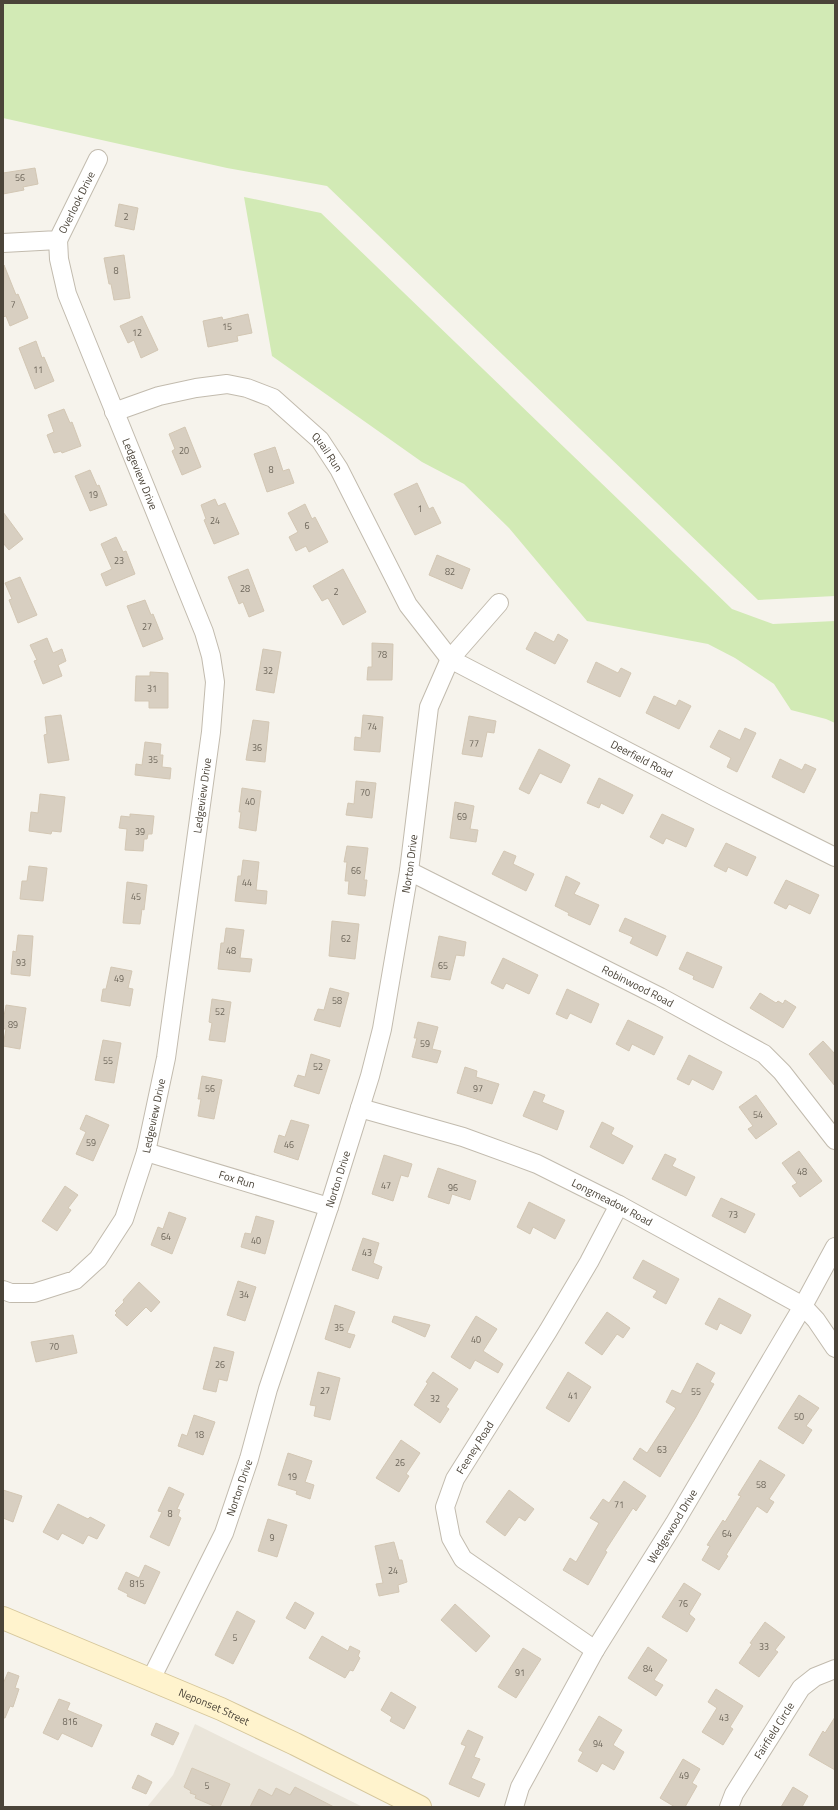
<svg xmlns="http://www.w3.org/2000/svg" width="838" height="1810" font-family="'Titillium Web',sans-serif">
<rect width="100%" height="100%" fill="#f6f3ec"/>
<path fill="#eae5da" d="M195,1724L363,1807H147L173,1775Z"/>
<g fill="#d2eab5">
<path d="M3,3H835V596L758,600L327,186L227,168L3,118Z"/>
<path d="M244,197L321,213L732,609L773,624L835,621V723L826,719L791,710L774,684L735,658L708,644L587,621L509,528L464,484L422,462L272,356Z"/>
</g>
<g fill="#d8cfc1" stroke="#d3c7b4">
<path d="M35,168L38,184L23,187L24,190L3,194V173Z"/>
<path d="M119,204L138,208L134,230L115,226Z"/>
<path d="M124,255L130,298L114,300L111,284H109L104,258Z"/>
<path d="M4,265L16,295L18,294L28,318L10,326L6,316L3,317Z"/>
<path d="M248,314L252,333L237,336L238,341L208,347L203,321L222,317L223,320Z"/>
<path d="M142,316L158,350L141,358L134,340L128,343L120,326Z"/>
<path d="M36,341L42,358L44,357L54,381L35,389L19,348Z"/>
<path d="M64,409L70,423L72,422L81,446L62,453L61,451L54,453L47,435L54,432L48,415Z"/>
<path d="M185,427L201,467L182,475L172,451L175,449L169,434Z"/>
<path d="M275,447L283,471L289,469L294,483L267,492L254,454Z"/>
<path d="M90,470L97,486L99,485L107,505L90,511L75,476Z"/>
<path d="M417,483L429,509L433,507L441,523L415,535L394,494Z"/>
<path d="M215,499L218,506L225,503L239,534L214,544L204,520L206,519L201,505Z"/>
<path d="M305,504L312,519L315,517L328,542L309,552L306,546L296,551L289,537L298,532L288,513Z"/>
<path d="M3,512L23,539L9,550L3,543Z"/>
<path d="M116,537L123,552L126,551L135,574L106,586L101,574L112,569L101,544Z"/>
<path d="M437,555L470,569L462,589L429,575Z"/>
<path d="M248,569L264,611L249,617L243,602L239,604L228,577Z"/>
<path d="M343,569L366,612L343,625L328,598L322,601L313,586Z"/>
<path d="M20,577L37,615L18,623L9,600L12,599L5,583Z"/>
<path d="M145,600L151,615L153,614L163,639L143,647L127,606Z"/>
<path d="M535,632L554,642L558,634L568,640L555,664L526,649Z"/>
<path d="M47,638L53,653L62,649L66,661L58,665L62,676L43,684L34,661L37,660L30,645Z"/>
<path d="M372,643L393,644L392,680H367L368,667H372Z"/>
<path d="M263,649L281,652L274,693L256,690Z"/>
<path d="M596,662L618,673L621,668L631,673L620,697L587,682Z"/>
<path d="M150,672L168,673V708H149V701H135L136,676H150Z"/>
<path d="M654,696L676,706L679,700L691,706L679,729L646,713Z"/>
<path d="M61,715L69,760L48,763L44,735L47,734L45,717Z"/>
<path d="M363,715L383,717L380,752L354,750L355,737L361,738Z"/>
<path d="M469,716L496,721L494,733L487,732L482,757L462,754Z"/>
<path d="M253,720L269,722L265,762L246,760Z"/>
<path d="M745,728L756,733L737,772L727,767L731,758L710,747L719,730L740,740Z"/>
<path d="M145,742L161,744L160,755H163L162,767L171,768L170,779L135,775L136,764L142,765Z"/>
<path d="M539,749L570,765L561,783L540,773L529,794L519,789Z"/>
<path d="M780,759L802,770L805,764L816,769L804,793L772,777Z"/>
<path d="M599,778L633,795L623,814L601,803L599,808L587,803Z"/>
<path d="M356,781L376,783L372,818L346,815L348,803L354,804Z"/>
<path d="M242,788L261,791L256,831L239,828L241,812H239Z"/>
<path d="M40,794L65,797L61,832L52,831L51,834L29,831L31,812L38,813Z"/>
<path d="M455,802L474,806L470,829L478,830L476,842L450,838Z"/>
<path d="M130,814L154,816L152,834H148L147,839H144L143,851L125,850L127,829L119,828L121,816L130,817Z"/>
<path d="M662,814L694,829L686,847L666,838L663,844L650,837Z"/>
<path d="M726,843L756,857L747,876L728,867L726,872L714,866Z"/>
<path d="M347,846L368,848L364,880H367L365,896L348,894L349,881H345L347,862H344Z"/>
<path d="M504,851L516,856L513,864L534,874L526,891L492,874Z"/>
<path d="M243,860L259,862L256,890L267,891L266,904L235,901L238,876H241Z"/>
<path d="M29,866L47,868L43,901L20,899L22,881H27Z"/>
<path d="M566,876L580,883L574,894L599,905L590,925L568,915L569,913L555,906Z"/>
<path d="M786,880L819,895L810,914L789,904L786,909L774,903Z"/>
<path d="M127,882L147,885L144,910L142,909L140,924L123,923Z"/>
<path d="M625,918L666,936L657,956L630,943L633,937L619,931Z"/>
<path d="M332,921L359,924L355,959L329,956Z"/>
<path d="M226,928L244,930L240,958L252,959L250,972L218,969L221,943H224Z"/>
<path d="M18,935L33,936L30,976L11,974L13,951L16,952Z"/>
<path d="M439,936L466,942L464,956L456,955L450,980L431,977Z"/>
<path d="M687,952L722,967L713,988L693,979L694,976L679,969Z"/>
<path d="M503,958L538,975L529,994L506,983L503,989L491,983Z"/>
<path d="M111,967L132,971L128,988L133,989L130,1006L101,1001L103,989H106Z"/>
<path d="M330,988L349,993L340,1027L314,1020L318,1009L324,1010Z"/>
<path d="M567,989L599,1004L591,1023L570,1013L567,1019L556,1014Z"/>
<path d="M760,993L776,1003L778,1001L783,1004L785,1000L796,1007L783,1028L750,1008Z"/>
<path d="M212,999L231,1002L225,1042L209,1040L212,1023L209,1022Z"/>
<path d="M6,1005L26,1008L20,1049L3,1046L6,1029H3V1022Z"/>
<path d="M628,1020L663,1037L654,1055L632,1044L629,1051L616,1044Z"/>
<path d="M418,1022L438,1027L432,1049L441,1051L437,1063L412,1057L417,1038H414Z"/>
<path d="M103,1040L121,1043L114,1083L95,1080Z"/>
<path d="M823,1041L835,1054V1086L809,1054Z"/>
<path d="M311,1054L330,1060L319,1094L294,1086L298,1075L305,1077Z"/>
<path d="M689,1055L722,1072L713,1090L692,1079L689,1085L677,1079Z"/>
<path d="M465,1067L477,1071L476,1077L499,1084L492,1104L457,1093Z"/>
<path d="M202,1076L222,1080L214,1119L198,1116L201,1099H198Z"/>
<path d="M534,1091L545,1095L542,1102L564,1111L557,1130L523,1116Z"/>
<path d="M756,1095L777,1124L756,1139L748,1129L753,1126L739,1107Z"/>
<path d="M86,1115L109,1125L93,1161L76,1154L86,1132L80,1129Z"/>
<path d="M291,1120L309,1125L298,1160L274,1152L279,1135L285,1137Z"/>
<path d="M602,1122L614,1128L611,1134L633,1146L623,1164L590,1147Z"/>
<path d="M799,1151L822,1181L800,1197L792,1186L797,1183L782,1163Z"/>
<path d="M665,1154L676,1159L672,1166L695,1177L686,1196L652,1179Z"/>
<path d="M384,1155L412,1164L408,1177L401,1175L393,1201L372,1194Z"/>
<path d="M438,1168L476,1181L470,1200L452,1194L449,1204L428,1197Z"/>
<path d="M65,1186L78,1195L68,1208L71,1210L57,1231L42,1221Z"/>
<path d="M721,1198L755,1214L745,1233L712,1216Z"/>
<path d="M529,1202L565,1220L555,1239L533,1227L530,1234L517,1227Z"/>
<path d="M169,1212L186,1218L172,1254L151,1245L158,1227L163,1229Z"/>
<path d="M256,1216L274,1221L265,1254L241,1247L245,1233L251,1234Z"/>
<path d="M363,1238L379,1243L373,1263L382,1267L378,1279L352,1270Z"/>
<path d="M643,1260L679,1279L666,1304L653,1297L657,1291L633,1278Z"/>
<path d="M238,1281L256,1287L245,1321L227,1315Z"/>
<path d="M139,1282L160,1302L151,1312L146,1307L127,1326L115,1315L117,1313L115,1311L124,1302L123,1300Z"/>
<path d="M719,1298L751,1315L741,1334L720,1323L717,1330L705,1324Z"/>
<path d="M335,1305L355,1312L347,1333L355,1335L350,1348L325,1339Z"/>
<path d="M607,1312L630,1328L623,1338L617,1334L602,1355L585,1343Z"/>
<path d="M394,1316L430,1325L425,1337L392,1322Z"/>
<path d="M476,1316L497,1329L483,1351L503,1364L498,1373L475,1360L470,1369L451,1357Z"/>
<path d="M73,1335L77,1353L36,1362L31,1342Z"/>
<path d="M214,1347L234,1352L227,1381L219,1379L216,1392L203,1389Z"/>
<path d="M697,1363L715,1373L710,1382L714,1384L696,1417L660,1477L633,1459L640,1448L647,1453L676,1408L666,1402L672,1390L681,1394Z"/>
<path d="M318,1372L340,1378L330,1420L314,1416L316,1406L310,1405Z"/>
<path d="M433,1372L458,1389L446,1407L449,1409L440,1423L414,1405L428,1383L426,1382Z"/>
<path d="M568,1372L591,1387L569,1422L546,1408Z"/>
<path d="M799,1395L819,1408L806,1426L812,1430L803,1444L778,1428Z"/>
<path d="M194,1415L215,1422L203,1455L178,1446L182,1434L187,1436Z"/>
<path d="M401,1440L420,1453L406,1474L409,1476L399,1492L376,1478Z"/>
<path d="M288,1453L312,1461L305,1482L314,1485L310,1499L296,1494L297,1491L278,1485Z"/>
<path d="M760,1460L785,1475L769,1499L774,1502L767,1513L757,1506L726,1555L728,1556L719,1570L702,1560L710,1546L707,1545L723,1520L725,1522L741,1496L738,1495Z"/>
<path d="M624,1481L646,1496L636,1511L633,1508L605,1551L607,1552L588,1585L563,1570L570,1558L576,1562L599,1523L590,1518L603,1499L609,1503Z"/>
<path d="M169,1487L184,1494L177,1509L180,1510L178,1516L181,1518L169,1546L150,1537L162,1512L158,1511Z"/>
<path d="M3,1490L22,1496L13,1522L3,1518Z"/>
<path d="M509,1490L534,1509L525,1521L519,1517L505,1536L486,1522Z"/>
<path d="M58,1504L88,1519L90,1517L105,1525L97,1539L88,1535L83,1544L62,1533L58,1540L43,1532Z"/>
<path d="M268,1519L287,1525L277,1557L258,1551Z"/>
<path d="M394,1542L399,1560H402L407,1582L398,1585L399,1592L379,1596L376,1584L383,1583L375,1546Z"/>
<path d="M145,1565L160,1572L145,1604L127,1596L128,1594L118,1589L126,1572L139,1578Z"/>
<path d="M684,1583L701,1594L689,1614L695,1619L687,1632L662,1617Z"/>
<path d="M295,1602L314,1613L305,1629L286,1618Z"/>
<path d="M455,1604L490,1636L476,1652L441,1620Z"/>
<path d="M237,1611L255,1621L233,1664L215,1655Z"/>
<path d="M765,1622L785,1637L775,1650L778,1652L759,1677L739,1663L752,1644L750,1643Z"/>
<path d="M322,1636L348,1651L350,1646L360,1651L358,1656L360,1658L353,1671L350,1670L345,1678L309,1658Z"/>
<path d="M648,1647L667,1660L654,1680L663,1685L656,1696L628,1678Z"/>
<path d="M523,1648L541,1659L516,1698L498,1687Z"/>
<path d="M8,1672L19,1676L15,1688L19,1689L13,1707L10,1706L5,1718H3V1684Z"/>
<path d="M716,1689L743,1706L730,1727L733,1729L723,1745L702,1732L717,1708L708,1702Z"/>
<path d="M391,1692L416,1707L404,1729L390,1721L392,1717L381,1710Z"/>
<path d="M59,1699L70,1703L67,1710L102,1725L92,1747L62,1733L58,1740L43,1733Z"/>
<path d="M599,1716L622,1730L613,1745L624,1752L614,1770L602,1763L597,1772L578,1761L583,1752L579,1750Z"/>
<path d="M835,1717V1770L809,1755L823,1731L825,1733Z"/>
<path d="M156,1723L179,1733L173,1745L151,1735Z"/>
<path d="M468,1730L483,1737L474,1757L480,1759L471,1778L485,1784L479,1797L449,1784L466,1746L461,1744Z"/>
<path d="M683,1759L700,1769L692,1783L697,1786L685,1807H675L660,1798Z"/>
<path d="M192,1768L230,1784L220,1807H216L195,1798L196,1795L190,1793L191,1791L184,1787Z"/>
<path d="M138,1775L152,1782L146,1794L132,1788Z"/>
<path d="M295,1787L334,1807H250L259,1789L272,1796L276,1788L290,1795Z"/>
<path d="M793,1787L808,1796L802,1807H781Z"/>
</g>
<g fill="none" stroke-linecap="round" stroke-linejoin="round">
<g stroke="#c2bbae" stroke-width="20">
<g id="minor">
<path id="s1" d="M3,243L58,240L98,159"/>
<path id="s2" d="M114,412L159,396L196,388L227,384L247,388L273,398L320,440L339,469L408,605L450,659L717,798L835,857"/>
<path id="s3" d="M409,871L660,997L764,1054L782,1072L835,1140"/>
<path id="s4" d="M360,1108L463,1137L537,1164L619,1205L803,1306L816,1320L835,1348"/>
<path id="s5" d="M146,1152L329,1207"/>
<path id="s6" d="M3,1290L11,1293H34L75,1280L98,1259L124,1219L146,1152L166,1058L211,732L215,682L211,656L204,632L67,294L59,259L58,240"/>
<path id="s7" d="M595,1650L463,1559L451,1538L445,1507L455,1479L548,1331L589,1262L619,1205"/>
<path id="s8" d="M151,1679L224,1533L249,1459L268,1389L329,1207L370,1076L382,1029L409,871L429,707L450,659L499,603"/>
<path id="s9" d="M514,1807L520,1787L595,1650L674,1524L803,1306L835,1247"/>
<path id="s10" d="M729,1807L734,1794L801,1688L815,1677L835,1669"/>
</g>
</g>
<g stroke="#d6c79b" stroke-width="24">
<g id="secondary">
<path id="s11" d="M3,1618L221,1709L295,1744L420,1807"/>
</g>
</g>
<use href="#minor" stroke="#fff" stroke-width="18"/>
<use href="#secondary" stroke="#fff3cd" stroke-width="22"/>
</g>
<g text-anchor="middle" stroke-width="3.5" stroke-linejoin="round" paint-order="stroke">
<g font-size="9" fill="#6e675b">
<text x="20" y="181">56</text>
<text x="126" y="220">2</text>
<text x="116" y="274">8</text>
<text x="13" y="308">7</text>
<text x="227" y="330">15</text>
<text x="137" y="336">12</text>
<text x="38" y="373">11</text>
<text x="184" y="454">20</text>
<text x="271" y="473">8</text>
<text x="93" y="498">19</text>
<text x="420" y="512">1</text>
<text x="215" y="524">24</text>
<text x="307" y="529">6</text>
<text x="119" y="564">23</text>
<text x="450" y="575">82</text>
<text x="245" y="592">28</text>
<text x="336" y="595">2</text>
<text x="147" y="630">27</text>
<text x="382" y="658">78</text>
<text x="268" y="674">32</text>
<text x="152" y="692">31</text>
<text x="372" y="730">74</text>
<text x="474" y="747">77</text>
<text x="257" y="751">36</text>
<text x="153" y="763">35</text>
<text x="365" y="796">70</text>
<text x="250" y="805">40</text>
<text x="462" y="820">69</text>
<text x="140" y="835">39</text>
<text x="356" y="874">66</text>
<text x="247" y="886">44</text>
<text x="136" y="900">45</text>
<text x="346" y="942">62</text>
<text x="231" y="954">48</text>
<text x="21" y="966">93</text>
<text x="443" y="969">65</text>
<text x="119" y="982">49</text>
<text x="337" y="1004">58</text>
<text x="220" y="1015">52</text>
<text x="13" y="1028">89</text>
<text x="425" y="1047">59</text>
<text x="108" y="1064">55</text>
<text x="318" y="1070">52</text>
<text x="210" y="1092">56</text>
<text x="478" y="1092">97</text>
<text x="758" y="1118">54</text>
<text x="91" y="1146">59</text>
<text x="289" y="1148">46</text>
<text x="802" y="1175">48</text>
<text x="386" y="1189">47</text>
<text x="453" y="1191">96</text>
<text x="733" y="1218">73</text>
<text x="166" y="1240">64</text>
<text x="256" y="1244">40</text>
<text x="367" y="1256">43</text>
<text x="244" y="1298">34</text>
<text x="339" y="1331">35</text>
<text x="476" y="1343">40</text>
<text x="54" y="1350">70</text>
<text x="220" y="1368">26</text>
<text x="325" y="1394">27</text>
<text x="696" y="1395">55</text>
<text x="573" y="1399">41</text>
<text x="435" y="1402">32</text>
<text x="799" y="1420">50</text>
<text x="199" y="1438">18</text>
<text x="662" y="1453">63</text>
<text x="400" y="1466">26</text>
<text x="292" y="1480">19</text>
<text x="761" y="1488">58</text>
<text x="619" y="1508">71</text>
<text x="170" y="1517">8</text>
<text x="727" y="1537">64</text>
<text x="272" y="1541">9</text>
<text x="393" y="1574">24</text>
<text x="137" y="1587">815</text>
<text x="683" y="1607">76</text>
<text x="235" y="1641">5</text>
<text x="764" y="1650">33</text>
<text x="648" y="1672">84</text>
<text x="520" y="1676">91</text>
<text x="724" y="1721">43</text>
<text x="70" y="1725">816</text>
<text x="598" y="1747">94</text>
<text x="684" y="1779">49</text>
<text x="207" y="1789">5</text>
</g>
<g font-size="11" fill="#4b4439" stroke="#fff">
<text dy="4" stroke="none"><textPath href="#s1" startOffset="97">Overlook Drive</textPath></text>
<text dy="4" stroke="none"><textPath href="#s2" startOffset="242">Quail Run</textPath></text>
<text transform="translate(140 474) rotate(68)" y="4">Ledgeview Drive</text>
<text dy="4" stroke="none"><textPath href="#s2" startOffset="700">Deerfield Road</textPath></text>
<text dy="4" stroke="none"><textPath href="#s6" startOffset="585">Ledgeview Drive</textPath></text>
<text dy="4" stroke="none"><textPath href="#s8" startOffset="859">Norton Drive</textPath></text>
<text dy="4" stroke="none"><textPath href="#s3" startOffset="256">Robinwood Road</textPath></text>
<text dy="4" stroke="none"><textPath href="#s6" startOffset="261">Ledgeview Drive</textPath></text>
<text dy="4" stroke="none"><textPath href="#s8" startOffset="535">Norton Drive</textPath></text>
<text dy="4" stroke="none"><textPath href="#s5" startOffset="95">Fox Run</textPath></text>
<text dy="4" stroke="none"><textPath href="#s4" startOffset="270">Longmeadow Road</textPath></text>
<text dy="4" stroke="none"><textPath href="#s7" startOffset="283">Feeney Road</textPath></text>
<text dy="4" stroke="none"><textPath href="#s8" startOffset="211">Norton Drive</textPath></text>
<text dy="4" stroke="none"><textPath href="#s9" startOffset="323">Wedgewood Drive</textPath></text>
<text dy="4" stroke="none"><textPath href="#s11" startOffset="229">Neponset Street</textPath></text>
<text dy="4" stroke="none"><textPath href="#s10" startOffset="89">Fairfield Circle</textPath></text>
</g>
</g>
<rect width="838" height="1810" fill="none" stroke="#4b4439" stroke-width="8"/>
</svg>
